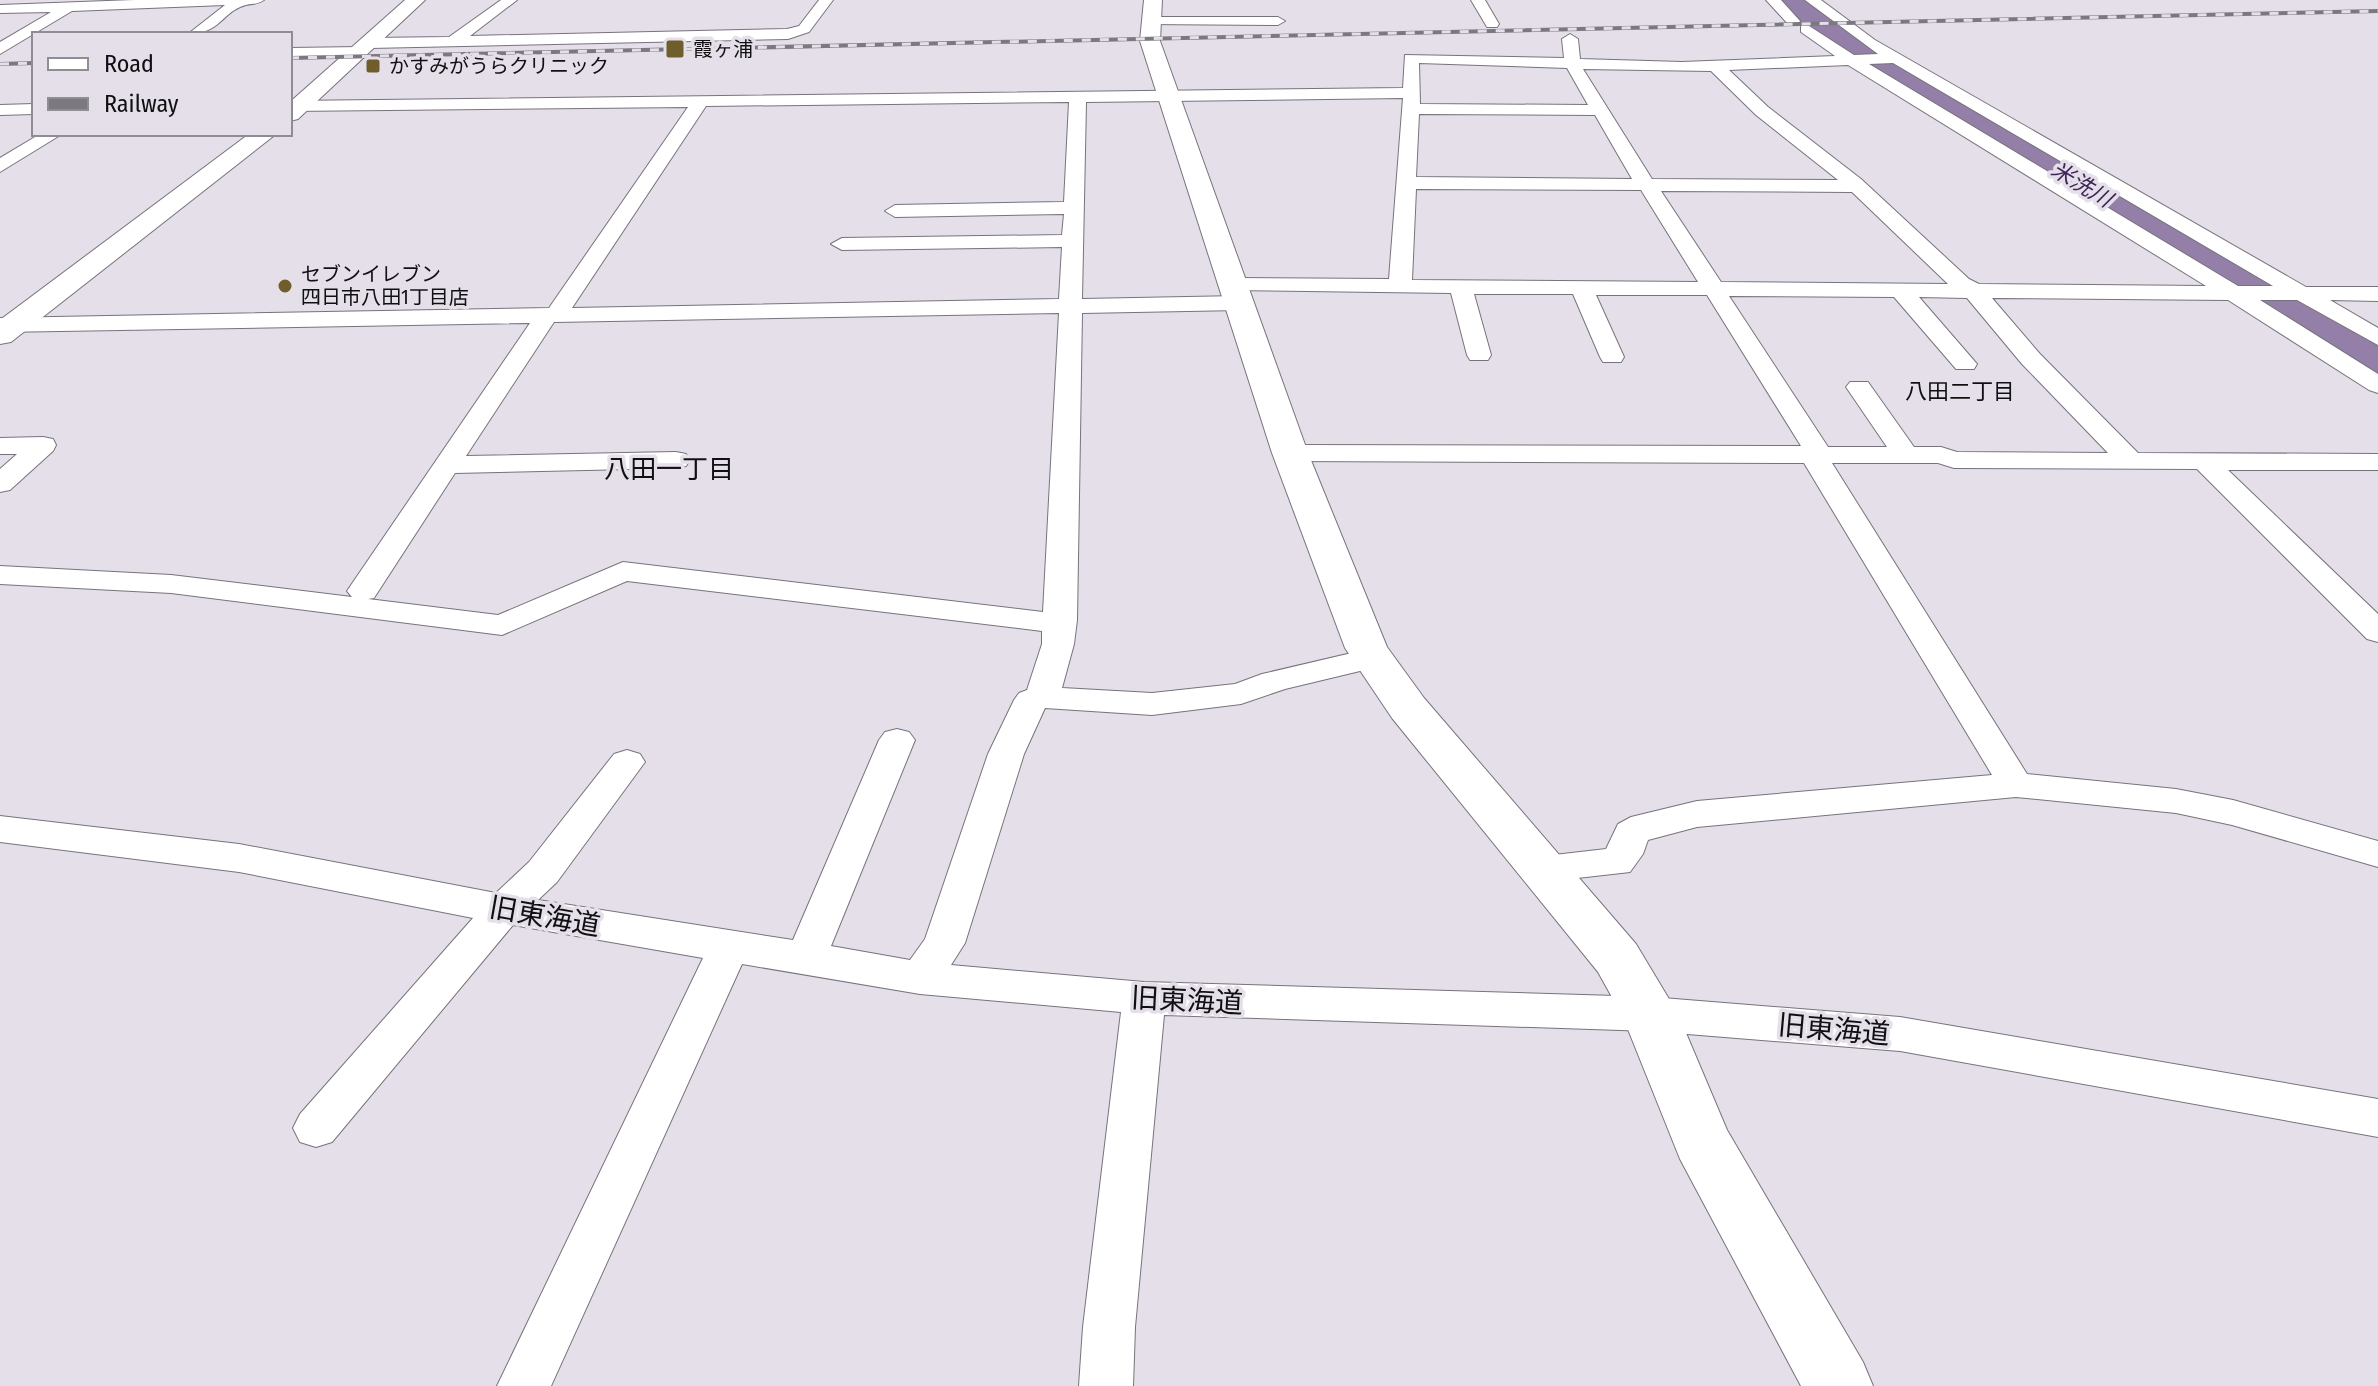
<svg xmlns="http://www.w3.org/2000/svg" width="2378" height="1386" font-family="'Fira Sans Condensed','Noto Sans JP',sans-serif">
<rect width="100%" height="100%" fill="#e4dfe9"/>
<g fill="none" stroke-linecap="round" stroke-linejoin="round">
<path fill="#937fa8" fill-rule="evenodd" d="M1774,0H1812L1843,25L2378,337V378L2358,373L1817,41Z"/>
<g stroke="#77737c" stroke-width="2">
<g id="minor">
<path d="M134,0H264C257,5 254,3 246,5C222,11 221,34 188,34L225,5L72,11L0,54V42L51,12L0,13V5Z"/>
<path d="M501,0H517L470,36L787,29L799,26L819,0H833L809,32L788,39L370,48L362,43L370,38L449,37Z"/>
<path d="M1471,0H1485L1499,24L1497,27H1487Z"/>
<path d="M1766,0H1781L1800,21L1798,24H1788Z"/>
<path d="M1805,0H1821L1875,40L2306,287H2378V301L2330,300L2378,328V345L2297,300H2260L2378,374V393L2369,390L2228,300L1992,298L2040,354L2138,453L2378,454V470H2228L2378,614V642L2367,639L2197,469L1954,468L1938,463H1832L2027,774L2176,789L2233,800L2378,841V867L2232,825L2176,813L2016,797L1697,827L1648,840L1643,854L1630,872L1542,882L1528,878L1523,868L1528,858L1606,849L1618,824L1631,817L1697,801L1992,775L1804,463L1290,461L1280,459L1276,453L1280,447L1290,445L1801,446L1707,295H1596L1624,357L1621,362H1603L1600,357L1573,294H1474L1491,355L1488,360H1470L1467,355L1451,293L1227,290L1224,285L1227,280L1235,278L1389,279L1403,98L1086,102L1082,299L1240,296L1248,298L1251,303L1248,308L1240,310L1082,313L1077,620L1074,644L1062,688L1152,693L1235,684L1262,674L1373,648L1385,651L1390,658L1385,665L1285,689L1241,704L1152,715L1045,708L1024,754L965,943L951,965L1144,982L1650,997L1900,1017L2378,1099V1137L1900,1051L1650,1031L1164,1015L1135,1327L1133,1386H1079L1083,1327L1121,1012L920,994L742,964L551,1386H497L703,958L513,925L332,1142L316,1147L300,1142L293,1128L300,1114L473,918L239,872L0,842V816L239,844L496,893L529,862L614,754L627,750L640,754L645,762L557,882L538,900L793,940L879,740L885,732L897,729L909,732L915,740L831,946L910,960L925,939L988,754L1014,700L1019,693L1027,690L1042,644V631L627,581L502,635L171,593L0,584V566L171,575L352,597L347,591L530,323L0,332V318L549,308L688,107L290,111V101L1403,88L1405,55L1564,58L1562,39L1570,34L1578,39L1580,59L1682,62L1835,56L1801,32V26L1806,24L1854,55L1878,54ZM1419,63L1567,68L1588,105L1420,104ZM1893,63L2273,286H2238L1869,64ZM1848,65L2206,286L1979,284L1969,279L1861,179L1768,107L1729,70ZM1583,69L1711,71L1756,115L1838,180L1652,179ZM1069,102L1064,202L895,205L885,211L895,217L1064,214L1062,235L842,238L831,244L842,250L1062,247L1059,299L572,308L706,106ZM1419,114L1595,115L1632,179L1416,177ZM1416,189L1641,190L1698,282L1412,280ZM1661,191L1852,192L1948,284L1721,282ZM1729,296L1894,297L1956,369H1974L1977,364L1919,297L1967,298L2022,364L2108,453L1957,452L1941,447H1914L1868,382H1850L1846,387L1887,447H1828ZM1059,313L1043,612L623,562L498,615L368,599L374,598L455,473L676,468L686,466L690,460L686,454L676,452L466,456L554,322Z"/>
<path d="M1151,17H1278L1285,21L1278,25L1146,24V18Z"/>
<path d="M360,47L366,49V55L290,58V48Z"/>
<path d="M34,104V114L0,115V105Z"/>
<path d="M40,134H62L0,172V158Z"/>
<path d="M43,437L53,439L56,445L53,451L10,490L0,492V469L17,454H0V438Z"/>
</g>
</g>
<g stroke="#77737c" stroke-width="2">
<g id="tertiary">
<path d="M405,0H425L298,119L290,121V102Z"/>
<path d="M1144,0H1162L1160,41L1308,453L1387,647L1424,698L1636,944L1678,1014L1727,1130L1863,1362L1873,1386H1801L1680,1159L1623,1017L1598,972L1392,718L1345,648L1272,453L1140,41Z"/>
<path d="M249,134H276L11,342L0,344V320Z"/>
</g>
</g>
<use href="#minor" fill="#fff" fill-rule="evenodd"/>
<use href="#tertiary" fill="#fff" fill-rule="evenodd"/>
<g stroke="#7b787f" stroke-width="4">
<g id="rail">
<path d="M290,58L2378,11"/>
<path d="M0,64L34,63"/>
</g>
</g>
<use href="#rail" stroke="#e4dfe9" stroke-width="3" stroke-dasharray="9" stroke-linecap="butt"/>
</g>
<g fill="#6f5d2b" stroke="#e4dfe9" stroke-width="3">
<rect x="665" y="39" width="20" height="20" rx="4"/>
<rect x="365" y="58" width="16" height="16" rx="4"/>
<circle cx="285" cy="286" r="8"/>
</g>
<g text-anchor="middle" stroke-width="7" stroke-linejoin="round" paint-order="stroke">
<g font-size="20" fill="#100f12" stroke="#e4dfe9" text-anchor="start">
<text x="693" y="56">霞ヶ浦</text>
<text x="389" y="73">かすみがうらクリニック</text>
<text x="301" y="281">セブンイレブン<tspan x="301" dy="23">四日市八田1丁目店</tspan></text>
</g>
<g font-size="22" font-style="italic" fill="#40255a" stroke="#e4dfe9">
<text transform="translate(2082 184) rotate(31)" y="8">米洗川</text>
</g>
<g font-size="22" fill="#100f12" stroke="#e4dfe9">
<text x="1960" y="399">八田二丁目</text>
</g>
<g font-size="26" fill="#100f12" stroke="#e4dfe9">
<text x="669" y="478">八田一丁目</text>
</g>
<g font-size="28" fill="#100f12" stroke="#e4dfe9">
<text transform="translate(545 916) rotate(10)" y="10">旧東海道</text>
<text transform="translate(1187 1000) rotate(3)" y="10">旧東海道</text>
<text transform="translate(1834 1029) rotate(5)" y="10">旧東海道</text>
</g>
</g>
<rect x="32" y="32" width="260" height="104" fill="#e4dfe9" stroke="#8f8c93" stroke-width="2"/>
<rect x="48" y="58" width="40" height="12" fill="#ffffff" stroke="#8f8c93" stroke-width="2"/>
<text x="104" y="72" font-size="24" fill="#100f12">Road</text>
<rect x="48" y="98" width="40" height="12" fill="#7b787f" stroke="#8f8c93" stroke-width="2"/>
<text x="104" y="112" font-size="24" fill="#100f12">Railway</text>
</svg>
